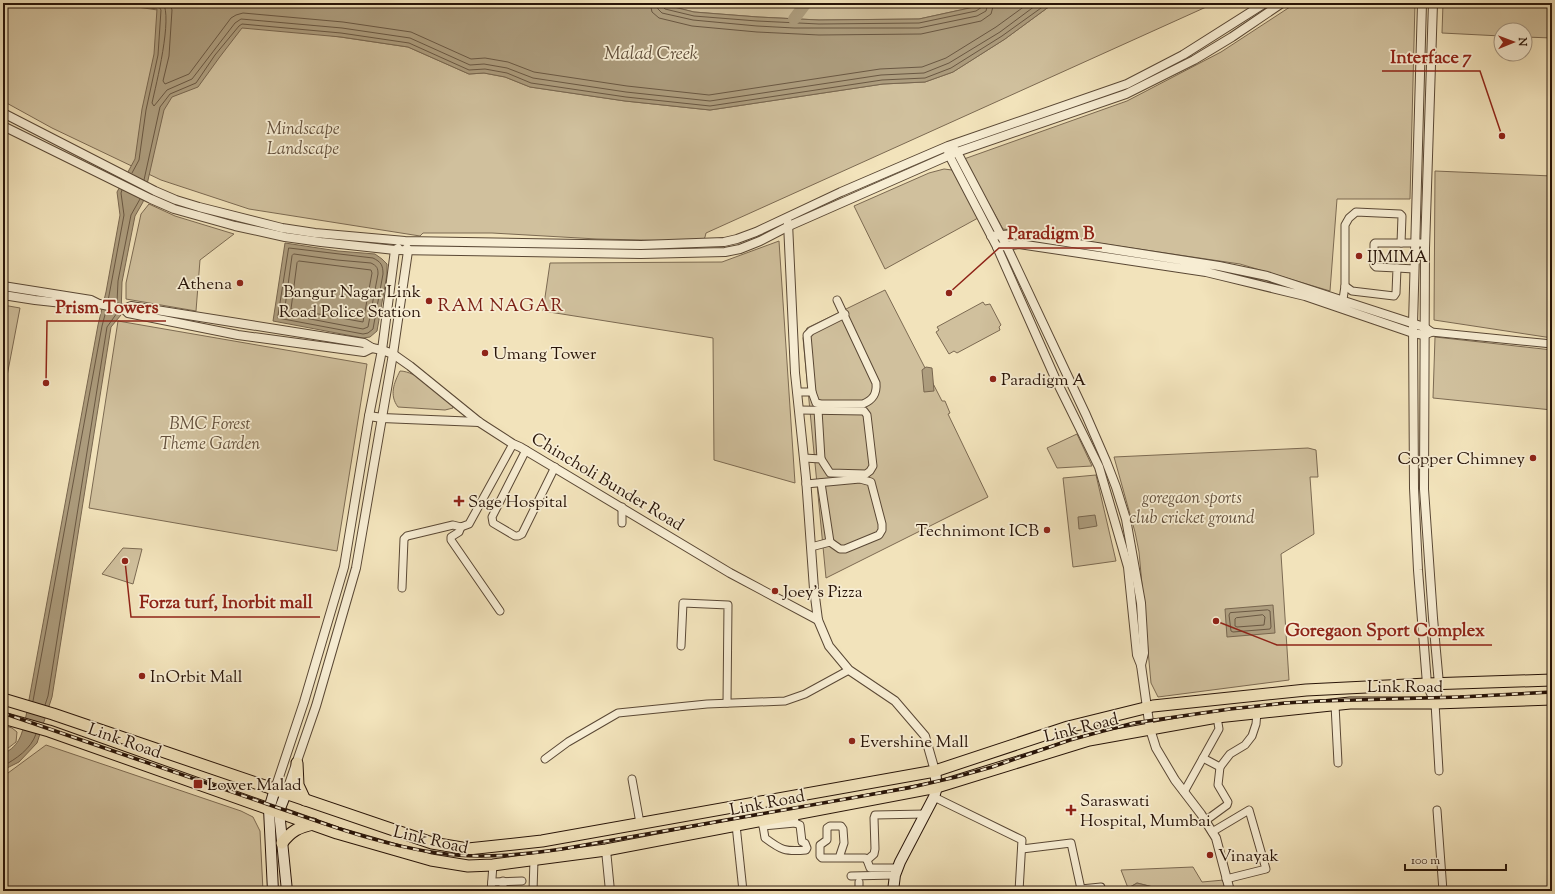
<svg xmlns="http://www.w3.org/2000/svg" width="1555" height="894" font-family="'Sorts Mill Goudy',serif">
<rect width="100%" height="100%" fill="#f2e3bb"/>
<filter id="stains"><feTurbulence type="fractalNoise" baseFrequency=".005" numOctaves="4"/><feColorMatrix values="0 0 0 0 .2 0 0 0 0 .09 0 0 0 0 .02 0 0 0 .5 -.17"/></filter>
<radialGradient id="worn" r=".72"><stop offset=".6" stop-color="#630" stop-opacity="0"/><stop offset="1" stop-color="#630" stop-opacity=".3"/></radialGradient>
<g fill="#d0c09d" stroke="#7c6a52">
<path d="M3,3H110L408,47L469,74L484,73L505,77L530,87L625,101L710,110L883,84L925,82L953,72L1005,39L1054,3H1215L706,233L705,237L703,241H688L597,239L492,233H423L420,236L249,209L161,180L52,128L3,101Z"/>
<path d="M658,3H982L974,7L919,19L819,20L758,17L694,12Z"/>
<path d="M1296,3H1415L1410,199H1337L1330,291L1240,264L1003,229L964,159L1127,101L1221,52Z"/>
<path d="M1443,3H1552V38L1525,37V30H1501V36L1442,33Z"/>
<path d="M944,169L952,170L978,218L885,269L854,206L929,173Z"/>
<path d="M1435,171L1552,176V338L1434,320Z"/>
<path d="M149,204L175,216L234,234L200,260L196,311L126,299V283L141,214Z"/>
<path d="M779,241L795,483L714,460L713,338L543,311L550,263L722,262Z"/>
<path d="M885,290L942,401H945L950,413L948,414L988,497L826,578L803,338L807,328Z"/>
<path d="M983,302L985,305L990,304L1001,325L999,327L1000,330L957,353L954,351L949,354L936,332L939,330L937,327Z"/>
<path d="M3,305L20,308L7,376L3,378Z"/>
<path d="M118,321L367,364L337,551L89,508Z"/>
<path d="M1435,337L1552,350V410L1433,398Z"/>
<path d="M400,371C416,371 438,392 451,402L453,408L445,410L398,407C389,395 394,383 400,371Z"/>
<path d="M1077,434L1092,466L1057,468L1047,448Z"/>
<path d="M1308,448L1316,450L1318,477H1310L1314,534L1281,554L1289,680L1158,697L1151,683L1139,552L1135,532L1114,457Z"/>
<path d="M1096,475L1116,561L1073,567L1063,478Z"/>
<path d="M123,548L142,549L133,584L102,574Z"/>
<path d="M3,725L12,728L17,732L16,742L3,752Z"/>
<path d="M46,745L241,811L253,817L260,831L263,891H3V775L8,773Z"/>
<path d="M1193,867L1202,882L1224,880L1227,891H1169L1137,883L1128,888L1121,870Z"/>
</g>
<g fill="#ad9d7e" stroke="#78664f">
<path d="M110,3H658L694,12L758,17L819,20L919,19L974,7L982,3H1054L1005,39L953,72L925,82L883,84L710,110L625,101L530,87L505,77L484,73L469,74L408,47L341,37L242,28L219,58L198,87L172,97L164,110L143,202L135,216L122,282L121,315L111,327L52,697L37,743L19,762L3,770V754C21,745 22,733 26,716L98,325L106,292L120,215L117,192L135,159L142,109L154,54L157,9Z"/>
<path d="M285,243L338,251L375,254L382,259L387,264V274L377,331L370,337L363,338L273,321Z"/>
<path d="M926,367L932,368L934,391L924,392L922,370Z"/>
<path d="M1095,515L1097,526L1079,529L1078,517Z"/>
<path d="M1273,605L1275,633L1227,637L1225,609Z"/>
<path d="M1137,883L1169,891H1124Z"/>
</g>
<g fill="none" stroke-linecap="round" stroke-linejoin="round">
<g stroke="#6a5843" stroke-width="1">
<path d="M163,3C173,17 156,85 152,103L154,106L167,90L192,79L235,23L241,19L342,28L410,38L470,65L484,64L507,68L533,78L626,92L710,101L881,75L924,73L949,63L1000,32L1039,3"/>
<path d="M170,3L172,10L169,56L163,81L165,84L189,74L231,18L236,15L243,13L343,22L411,32L471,59L485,58L508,62L534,72L627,86L709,95L880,69L922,67L946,58L996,27L1029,3"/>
<path d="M650,3L652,12L659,18L692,26L757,32L819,35L921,34L981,21L991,14L994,3"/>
<path d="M656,3L658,9L662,13L693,20L757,26L794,28H919L977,16L986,11L988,3"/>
<path d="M661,3L662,6L665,9L694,16L757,21L819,24L919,23L976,11L982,7L983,3"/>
<path d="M132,173L139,160L146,110L158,55L161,10L158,5L141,3"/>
<path d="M144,180L160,107L170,94L196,83L215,55L239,26L242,24L341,33L409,43L469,70L485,69L507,73L531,83L626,97L710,106L882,80L925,78L951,68L1002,36L1048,3"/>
<path d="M289,248L373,258C381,262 383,265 383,274L373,329L368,333L363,334L278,318Z"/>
<path d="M294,254L337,260L371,263C377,266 378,268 378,274L368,327L363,329L284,314L292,256Z"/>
<path d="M299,261L371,270L372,273L363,322L291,309L297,263Z"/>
<path d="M108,301L124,215L121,193L122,190"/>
<path d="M117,303L118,281L131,215L140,199"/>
<path d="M1268,610L1270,611L1271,627L1270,629L1233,632L1231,631L1229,615L1230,613Z"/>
<path d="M1263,615L1265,617L1264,625L1237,627L1235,626V619L1236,618Z"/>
<path d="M33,701L102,326L106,311"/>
<path d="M45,705L48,696L107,327L117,313"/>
<path d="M3,766C16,759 31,749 36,734"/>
</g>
<path stroke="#ad9d7e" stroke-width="12" d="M794,19L806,3"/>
<g stroke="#5a4835" stroke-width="9">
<g id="minor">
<path d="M1397,268L1414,269"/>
<path d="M1345,286L1352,291L1394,296L1396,293L1397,268L1376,267L1374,265V244L1375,243H1401"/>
<path d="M1342,306L1345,286V225L1349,218L1356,212L1400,214L1402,216L1401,243H1425"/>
<path d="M1431,332L1552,344"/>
<path d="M797,392H812L816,403L821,404H863C873,400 877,394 876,383L837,300"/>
<path d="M812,392L807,335L811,331L845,314"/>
<path d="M799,410L864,411L867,415L873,466L870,471L866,474L830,473L821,459L804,458"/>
<path d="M818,410L821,459"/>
<path d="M526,450L492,517L493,523L515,536H518L522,534L555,467"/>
<path d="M821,483L830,542"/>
<path d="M806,484L860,479L871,482L882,524V530L879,535L845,549H840L830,542L811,547"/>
<path d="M622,523V507"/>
<path d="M461,527L459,532L451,537V540L500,611"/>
<path d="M402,588L404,539L407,536L453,525L461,527L469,524L513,444"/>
<path d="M681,646L683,603L728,605L727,703"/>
<path d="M1435,703L1439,771"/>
<path d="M1335,705L1338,763"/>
<path d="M1203,758L1220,767L1230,754L1245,745L1252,736L1256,724L1257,712"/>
<path d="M545,759L568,742L618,713L707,704L785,701L805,694L849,670"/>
<path d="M632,779L640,823"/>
<path d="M1184,792L1219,729L1217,717"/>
<path d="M934,797L1022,840L1019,891"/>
<path d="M1437,810L1443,891"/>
<path d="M762,820L765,838C781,850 785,852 806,850L807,848L805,843L802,842L800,825L795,823L794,814"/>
<path d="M1205,821L1227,805L1228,802L1218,785L1220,767"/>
<path d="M736,825L743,891"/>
<path d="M763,826L795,823"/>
<path d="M1212,832L1249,810L1266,869L1226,879"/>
<path d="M1022,849L1071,843L1081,889L1101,887L1102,891"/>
<path d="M839,858L844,843L843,829L841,826H830L827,828V840L820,845V856L822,858H865L867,860L870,868H898"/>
<path d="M867,860L874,854L875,849L874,818L875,815L925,814"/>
<path d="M851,876L895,875"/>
<path d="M503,881V891"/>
<path d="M492,882L522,881"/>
<path d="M491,891L493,865"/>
<path d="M533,891L534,860"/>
<path d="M859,891V882"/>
</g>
</g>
<g stroke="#5a4835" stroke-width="10">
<g id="tertiary">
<path d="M1422,3L1413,324L1414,488L1418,570L1427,684L1435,703"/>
<path d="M1433,3L1425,248L1424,489L1433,618L1439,684L1435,703"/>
<path d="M3,113L155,191L176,200L199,207L282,228L315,233L405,241L641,245L724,242L737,239L756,232L841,192L948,146L1127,84L1183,55L1265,3"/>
<path d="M3,126L151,199L174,209L235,226L285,237L321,242L395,250L641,254L725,252L740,249L760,241L789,226L957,152L1126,94L1194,60L1232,37L1282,3"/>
<path d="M954,149L957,152L1006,245L1086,415L1106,461L1116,487L1126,519L1141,603L1144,653L1141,665"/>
<path d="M948,151L949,155L997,247L1056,380L1099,467L1128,567L1137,655L1141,665L1150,729L1156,748L1175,780L1201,814L1216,838L1230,891"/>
<path d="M788,223L795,373L806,478L814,589L818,620L829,646L849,670L895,701L925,736L935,771"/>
<path d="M991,236L1014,234L1219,266L1267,276L1424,327L1431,332L1424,335L1413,333L1305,296L1206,272L1019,244L997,247"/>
<path d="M3,286L91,300L99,304"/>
<path d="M3,295L35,300L90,306L99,304L124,309L131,306L364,343L372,348L382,350L393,354L410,366L479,422L513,444L520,447L730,573L818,620"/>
<path d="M124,309L128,313L238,335L364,352L372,348"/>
<path d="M369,416L382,418L479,422"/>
<path d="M275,789L304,702L344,567L369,416L382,350L395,250L398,248"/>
<path d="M286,793L316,706L356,568L393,354L408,251L407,248"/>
<path d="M606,850L610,891"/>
</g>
</g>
<g stroke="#281408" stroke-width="12">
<g id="secondary">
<path d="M286,793L279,811L287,891"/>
<path d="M273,891L269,809L275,789"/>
<path d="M893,891L895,875L900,862L934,797L937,787L935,771"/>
</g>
</g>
<g stroke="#281408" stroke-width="13">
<g id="primary">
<path d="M3,699L53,714L432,843L468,849L542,841L935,771L1068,727L1153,706L1306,690L1427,684L1552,680"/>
<path d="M3,718L49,731L337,833L431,860L468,866L493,865L606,850L937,787L1089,740L1217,717L1350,703H1435L1552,699"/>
<path d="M297,763L298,785L305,800"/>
<path d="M282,843C291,831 299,827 313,824"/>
</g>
</g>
<use href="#minor" stroke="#f7edd3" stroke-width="7"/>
<use href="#tertiary" stroke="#f7edd3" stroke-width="8"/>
<use href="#secondary" stroke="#f7edd3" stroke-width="10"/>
<use href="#primary" stroke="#f2e3bb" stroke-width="11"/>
<g stroke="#281408" stroke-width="3.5">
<path id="rail" d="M3,713C91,743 179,774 267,804C323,823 379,845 438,853C479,859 521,855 562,849L908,788L956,777L992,767L1070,740L1103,731L1134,723L1230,709L1285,703L1320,701L1460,697L1552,692"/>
</g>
<use href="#rail" stroke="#f7edd3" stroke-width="2" stroke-dasharray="6" stroke-linecap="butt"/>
</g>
<g fill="#8f2418" stroke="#f7edd3" stroke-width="1.5">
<circle cx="1359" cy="256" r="4"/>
<circle cx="240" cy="283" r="4"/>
<circle cx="429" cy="301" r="4"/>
<circle cx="485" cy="353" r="4"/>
<circle cx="993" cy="379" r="4"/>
<circle cx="1533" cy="458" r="4"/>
<path d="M457 495h4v4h4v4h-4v4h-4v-4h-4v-4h4z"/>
<circle cx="1047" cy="530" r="4"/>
<circle cx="775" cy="591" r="4"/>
<circle cx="142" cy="676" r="4"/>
<circle cx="852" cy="741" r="4"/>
<rect x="193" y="779" width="10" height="10" rx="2"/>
<path d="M1069 804h4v4h4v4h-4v4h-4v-4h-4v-4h4z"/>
<circle cx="1210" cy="855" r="4"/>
</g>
<g text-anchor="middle" stroke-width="3.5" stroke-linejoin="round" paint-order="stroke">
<g font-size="17" font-style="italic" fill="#63503c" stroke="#f7edd3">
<text x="303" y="134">Mindscape<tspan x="303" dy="20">Landscape</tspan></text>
<text x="210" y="429">BMC Forest<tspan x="210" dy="20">Theme Garden</tspan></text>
<text x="1192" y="503">goregaon sports<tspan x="1192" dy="20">club cricket ground</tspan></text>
</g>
<g font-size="17" fill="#281408" stroke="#f7edd3" text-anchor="start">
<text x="1367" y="262">IJMIMA</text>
<text x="232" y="289" text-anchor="end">Athena</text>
<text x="421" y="297" text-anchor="end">Bangur Nagar Link<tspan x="421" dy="20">Road Police Station</tspan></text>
<text x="493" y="359">Umang Tower</text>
<text x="1001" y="385">Paradigm A</text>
<text x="1525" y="464" text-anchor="end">Copper Chimney</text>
<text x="468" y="507">Sage Hospital</text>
<text x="1039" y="536" text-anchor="end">Technimont ICB</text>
<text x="783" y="597">Joey's Pizza</text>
<text x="150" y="682">InOrbit Mall</text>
<text x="860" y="747">Evershine Mall</text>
<text x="207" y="790">Lower Malad</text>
<text x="1080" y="806">Saraswati<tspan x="1080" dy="20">Hospital, Mumbai</tspan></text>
<text x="1218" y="861">Vinayak</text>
</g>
<g font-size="17" fill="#281408" stroke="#f7edd3">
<text transform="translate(608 481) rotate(31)" y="6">Chincholi Bunder Road</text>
<text x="1405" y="692">Link Road</text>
<text transform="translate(1081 727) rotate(-14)" y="6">Link Road</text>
<text transform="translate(125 740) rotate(19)" y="6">Link Road</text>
<text transform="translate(767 802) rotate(-11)" y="6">Link Road</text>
<text transform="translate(431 839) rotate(13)" y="6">Link Road</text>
</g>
<g font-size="18" font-style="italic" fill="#5d4b37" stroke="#f7edd3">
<text x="651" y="59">Malad Creek</text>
</g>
<g font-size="18" letter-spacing="1" fill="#7a1f14" stroke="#f7edd3">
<text x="501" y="311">RAM NAGAR</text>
</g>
</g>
<path fill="none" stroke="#8f2418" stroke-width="1.5" d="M1502 136L1480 71H1382M949 293L999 248H1102M46 383L47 321H166M125 561L131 617H320M1216 621L1277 645H1492"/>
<g fill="#8f2418" stroke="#f7edd3" stroke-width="1.5">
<circle cx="1502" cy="136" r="4"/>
<circle cx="949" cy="293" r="4"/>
<circle cx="46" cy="383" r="4"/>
<circle cx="125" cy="561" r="4"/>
<circle cx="1216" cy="621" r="4"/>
</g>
<g font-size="18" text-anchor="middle" font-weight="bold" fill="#8f2418" stroke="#f7edd3" stroke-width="3.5" stroke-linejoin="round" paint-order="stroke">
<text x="1431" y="63">Interface 7</text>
<text x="1051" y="239">Paradigm B</text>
<text x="107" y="313">Prism Towers</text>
<text x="226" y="608">Forza turf, Inorbit mall</text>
<text x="1385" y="636">Goregaon Sport Complex</text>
</g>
<rect width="1555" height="894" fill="none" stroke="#f2e3bb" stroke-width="16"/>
<rect x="4" y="4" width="1547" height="886" fill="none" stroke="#281408" stroke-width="2"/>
<rect x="8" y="8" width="1539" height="878" fill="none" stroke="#281408"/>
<g transform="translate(1513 42) rotate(89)"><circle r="19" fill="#f7edd3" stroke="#a49682"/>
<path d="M0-3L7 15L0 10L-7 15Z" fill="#8f2418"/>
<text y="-6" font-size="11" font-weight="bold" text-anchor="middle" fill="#281408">N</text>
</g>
<path d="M1405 864v6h101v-6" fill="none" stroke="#281408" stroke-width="2"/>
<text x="1411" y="864" font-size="12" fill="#281408" stroke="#f7edd3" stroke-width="3" paint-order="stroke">100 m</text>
<rect width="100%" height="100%" filter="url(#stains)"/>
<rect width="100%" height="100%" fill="url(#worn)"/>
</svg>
